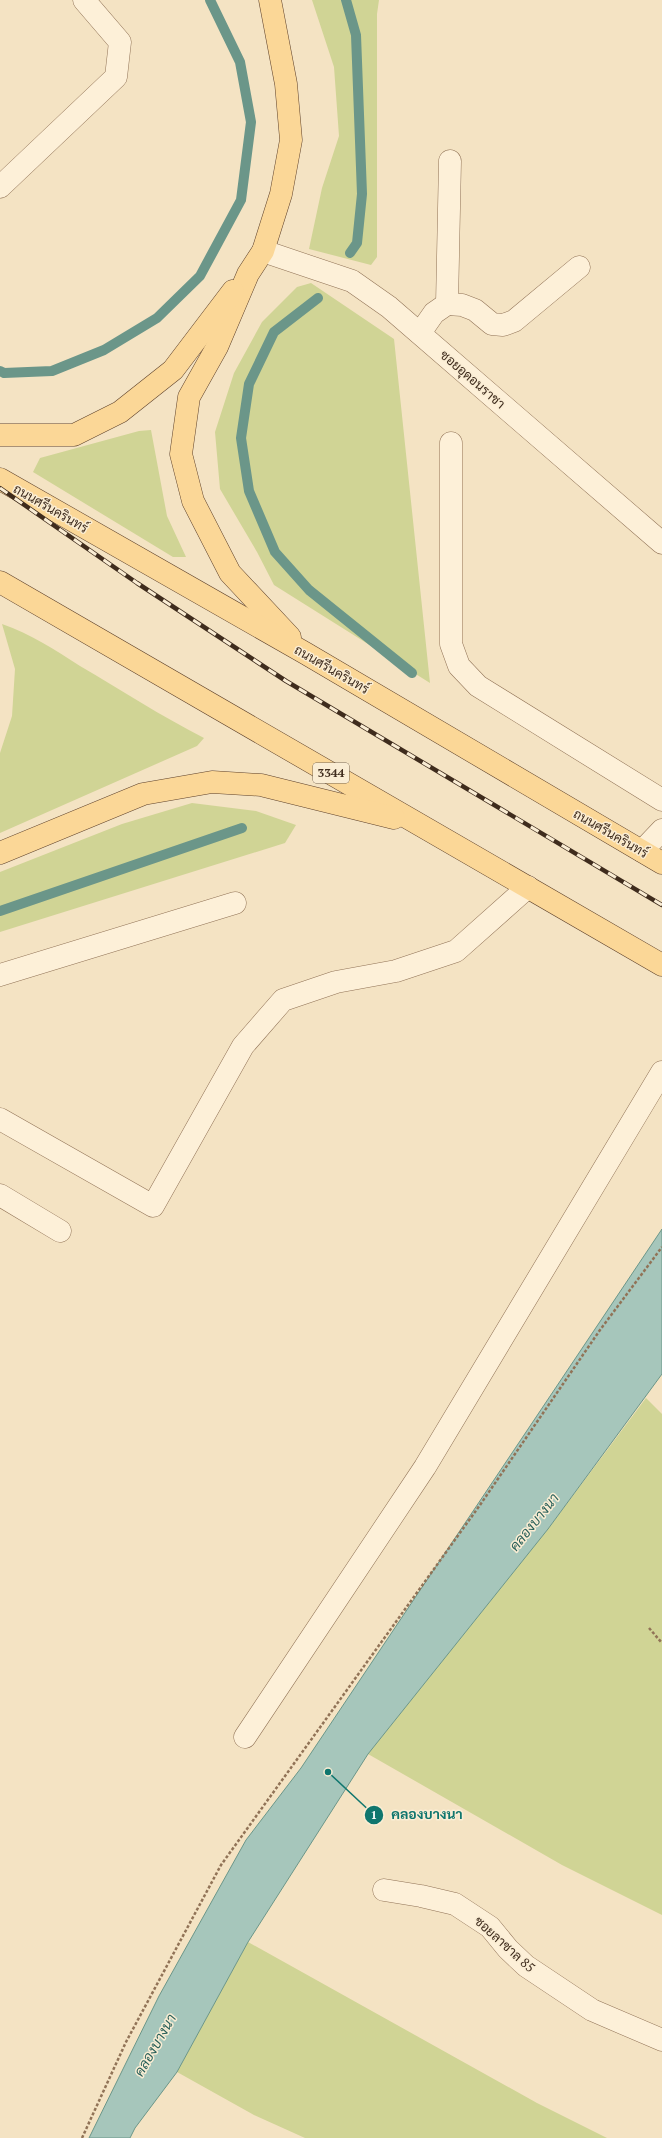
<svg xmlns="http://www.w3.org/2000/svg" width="662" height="2138" font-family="'PT Serif',Sarabun,serif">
<rect width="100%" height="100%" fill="#f4e3c3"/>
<g fill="#d0d495">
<path d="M312,0H379L377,14V257L371,265L309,249L322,188L339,136L334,67Z"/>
<path d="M311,283L394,339L430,683L274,585L257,552L220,489L215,432L234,373L262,322L297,287Z"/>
<path d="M151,430L167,516L186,557H173L33,472L40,458L139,431Z"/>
<path d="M2,624C31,634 55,650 80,666C121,690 161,716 204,738L197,746L0,833V753L12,716L15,669Z"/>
<path d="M192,803L256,811L296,825L285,843L0,932V872L122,824Z"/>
<path d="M646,1398L662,1414V1915L562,1865L368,1754L548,1529Z"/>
<path d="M248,1942L537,2103L607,2138H305L254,2115L177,2072Z"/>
</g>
<path fill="#a6c6bb" stroke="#6b9689" d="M662,1229V1374L548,1529L368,1754L248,1942L177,2072L135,2128L130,2138H89L159,1996L246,1840L301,1768Z"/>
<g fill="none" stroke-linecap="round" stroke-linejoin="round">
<g stroke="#6b9689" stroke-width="10">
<path d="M346,0L356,35L362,194L357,243L350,253"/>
<path d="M318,298L274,332L249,384L241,438L249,491L275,552L309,590L412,673"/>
<path d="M0,371L4,373L52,371L104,350L157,318L200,276L241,200L251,122L240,62L210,0"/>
<path d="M0,911L242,828"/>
</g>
<g stroke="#917357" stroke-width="23">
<g id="minor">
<path d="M0,187L116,77L120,42L84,0"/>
<path d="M263,251L352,281L389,307L662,543"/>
<path d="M447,304L450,161"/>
<path d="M420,333L434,313L447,304L462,305L475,310L492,324L503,325L514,321L579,267"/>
<path d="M451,443V644L459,666L478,686L662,800"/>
<path d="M642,851L662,830"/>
<path d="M0,975L235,903"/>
<path d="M0,1119L153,1206L243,1046L283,1000L336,982L396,971L456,951L528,887"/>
<path d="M0,1195L60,1231"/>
<path d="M245,1737L425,1467L662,1072"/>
<path d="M384,1890L421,1896L455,1904L490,1927L508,1949L526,1966L592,2010L662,2040"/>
</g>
</g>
<g stroke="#5e412b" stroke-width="23">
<g id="major">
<path d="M270,0L286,84L291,140L281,194L263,251L248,274L217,347L189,397L181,454L193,501L230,573L290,637"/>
<path d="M0,435H74L120,412L173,370L233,291"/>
<path d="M0,479L305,653L662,863"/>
<path d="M0,582L662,965"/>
<path d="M0,853L143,794L212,782L261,785L394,818"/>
</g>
</g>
<g stroke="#917357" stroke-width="2.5" stroke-dasharray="3 2" stroke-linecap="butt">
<path d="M649,1628L662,1643"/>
<path d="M82,2138L126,2042L221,1865L480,1505L600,1330L662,1247"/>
</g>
<use href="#minor" stroke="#fdf0d8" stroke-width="22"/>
<use href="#major" stroke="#fbd797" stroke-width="22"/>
<g stroke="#3f2c1d" stroke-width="4.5">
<path id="rail" d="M0,488L137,583L286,681L662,905"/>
</g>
<use href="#rail" stroke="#faedd4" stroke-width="3" stroke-dasharray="9" stroke-linecap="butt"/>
</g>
<g text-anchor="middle" stroke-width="3" stroke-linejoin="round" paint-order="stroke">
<rect fill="#faedd4" stroke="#776654" stroke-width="1" x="313" y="763" width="36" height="20" rx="3"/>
<g font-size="12" font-weight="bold" fill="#3f2c1d">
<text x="331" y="777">3344</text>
</g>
<g font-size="13" fill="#3f2c1d" stroke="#faedd4">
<text transform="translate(473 379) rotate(41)" y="5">ซอยอุดอนราชา</text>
<text transform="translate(51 508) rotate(30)" y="5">ถนนศรีนครินทร์</text>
<text transform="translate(332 669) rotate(30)" y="5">ถนนศรีนครินทร์</text>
<text transform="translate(611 833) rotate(30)" y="5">ถนนศรีนครินทร์</text>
<text transform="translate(505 1944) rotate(42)" y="5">ซอยลาซาล 85</text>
</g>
<g font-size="14" font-style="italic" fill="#2a615a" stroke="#faedd4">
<text transform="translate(534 1522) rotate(-51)" y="5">คลองบางนา</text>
<text transform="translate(155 2045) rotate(-60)" y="5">คลองบางนา</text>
</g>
</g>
<path fill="none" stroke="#0f766e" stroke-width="1.5" d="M328 1772L374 1815"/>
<g fill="#0f766e" stroke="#faedd4" stroke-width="1.5">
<circle cx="328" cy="1772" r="4"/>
<circle cx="374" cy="1815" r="10"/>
</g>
<g font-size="12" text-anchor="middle" font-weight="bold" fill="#fff">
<text x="374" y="1819">1</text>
</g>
<g font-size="14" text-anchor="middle" font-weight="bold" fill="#0f766e" stroke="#faedd4" stroke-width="3" stroke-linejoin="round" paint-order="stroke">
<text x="427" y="1819">คลองบางนา</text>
</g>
</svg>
